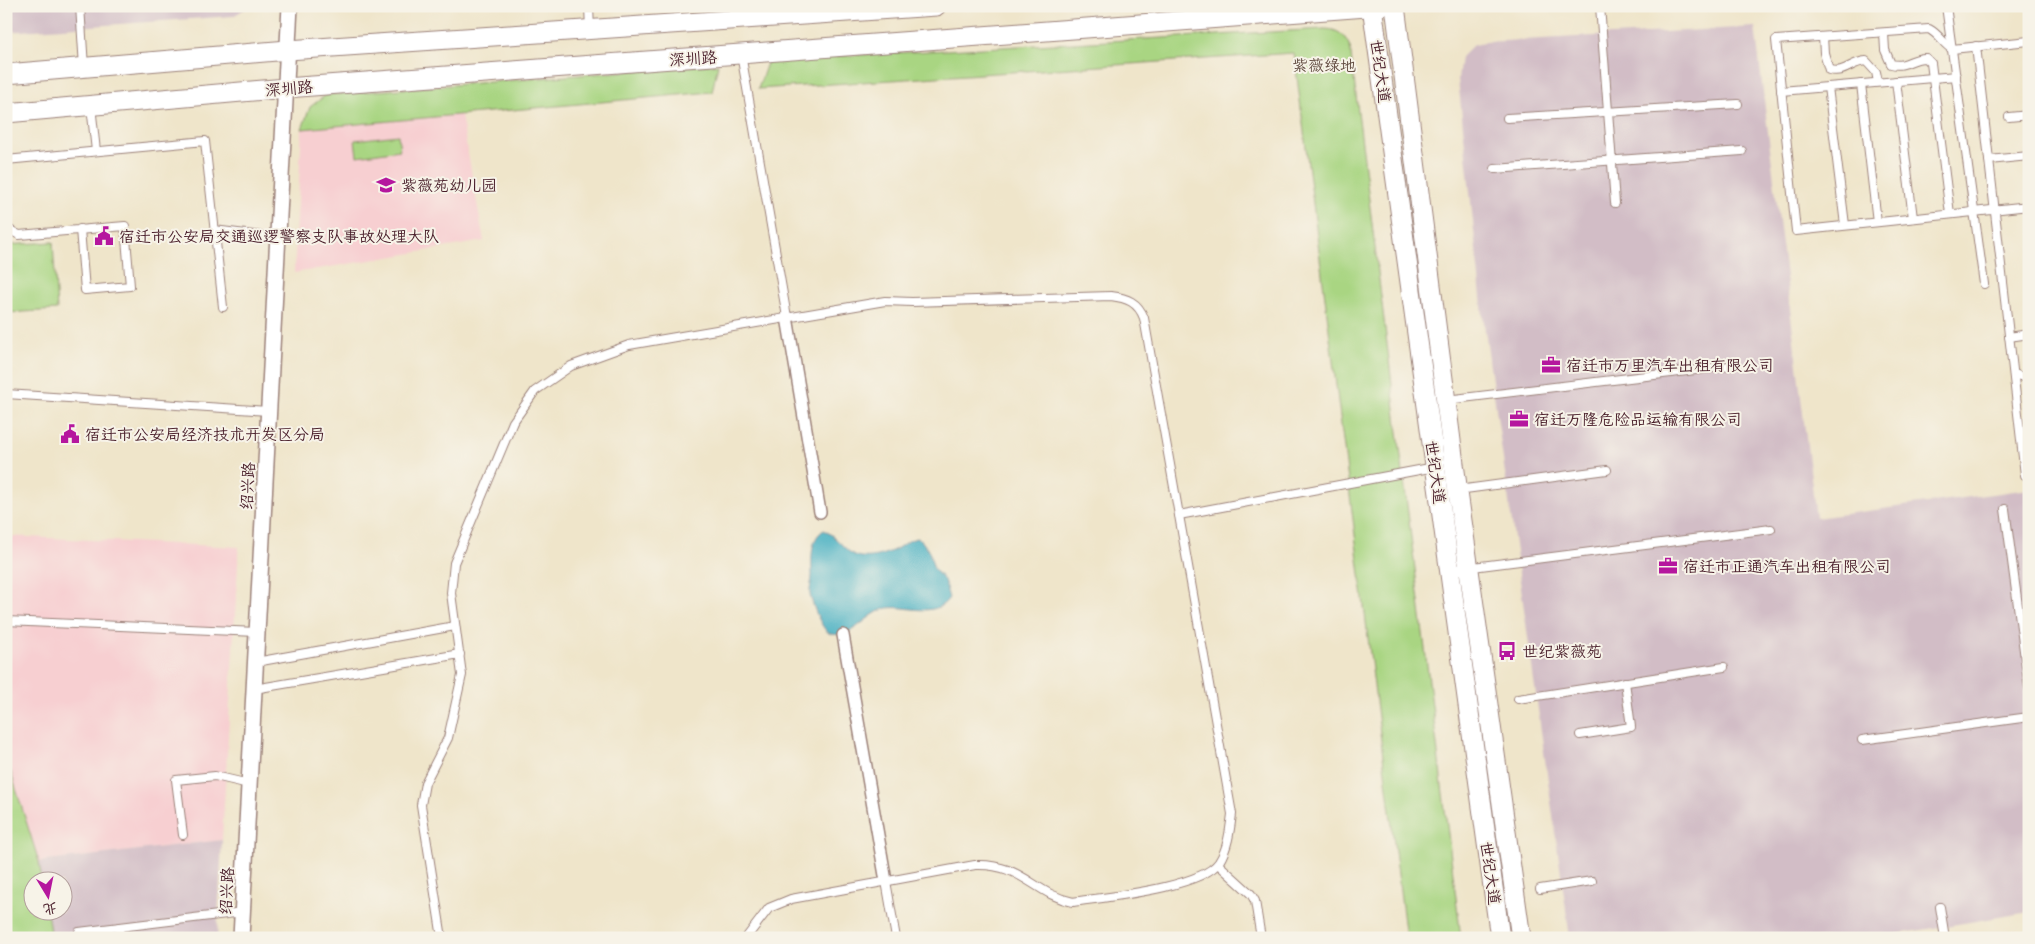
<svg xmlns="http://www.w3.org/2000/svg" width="2035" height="944" font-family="'Architects Daughter','LXGW WenKai TC',sans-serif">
<rect width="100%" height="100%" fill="#f7f3e8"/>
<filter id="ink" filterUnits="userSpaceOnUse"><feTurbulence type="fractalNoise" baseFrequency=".02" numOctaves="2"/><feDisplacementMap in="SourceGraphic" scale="10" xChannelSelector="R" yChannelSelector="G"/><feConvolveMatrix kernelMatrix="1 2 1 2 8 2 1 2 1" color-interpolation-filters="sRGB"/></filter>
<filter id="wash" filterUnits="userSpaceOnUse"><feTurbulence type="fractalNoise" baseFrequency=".0096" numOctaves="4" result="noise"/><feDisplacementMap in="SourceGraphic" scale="20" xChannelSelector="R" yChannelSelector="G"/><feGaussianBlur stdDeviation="1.12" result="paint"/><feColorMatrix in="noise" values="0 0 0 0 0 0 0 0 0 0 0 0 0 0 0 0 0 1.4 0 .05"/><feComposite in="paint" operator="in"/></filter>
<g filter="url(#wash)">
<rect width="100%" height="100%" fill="#efe5ca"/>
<g fill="#f7cfd1">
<path d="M461,115L484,241L294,273L302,129Z"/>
<path d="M6,536L239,547L222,840L39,862L6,757Z"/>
</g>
<g fill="#d2bdc6">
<path d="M6,6H250L233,16L6,32Z"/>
<path d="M1755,27L1816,518L2029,489V912L1874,938H1570L1483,316L1458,79L1461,57L1472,46L1486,42Z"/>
<path d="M222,840L217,938H51L47,912H62V882L42,881L39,862Z"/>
</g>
<g fill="#a9d582" stroke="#7a7a56">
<path d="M1324,29C1338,29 1345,35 1350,47L1461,938H1406L1294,53L758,89L768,60Z"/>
<path d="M718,64L712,92L302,129L310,107L326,95Z"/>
<path d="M398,135L400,150L357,156L355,140Z"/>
<path d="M53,242L57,310L6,313V245Z"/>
<path d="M6,757L39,862L42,881L32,882V912H47L51,938H6Z"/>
</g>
<path fill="#42aec1" stroke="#466676" d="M824,530C835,536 842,546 851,553C863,562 884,555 896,549C903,545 908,540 916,538L921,540L929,551L934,569L944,580L949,598C935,619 908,605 888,608C867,612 854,639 831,634C822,632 812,603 810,595C809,589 812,582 812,576C812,561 809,539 824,530Z"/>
</g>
<g filter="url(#ink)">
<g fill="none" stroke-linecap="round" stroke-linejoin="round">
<g stroke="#9c827a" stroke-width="10">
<g id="service">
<path d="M80,6L84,67"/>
<path d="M589,6L590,30"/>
<path d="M1600,6L1615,203"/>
<path d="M1946,6L1984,284"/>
<path d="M1884,33L1885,50L1891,64C1907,68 1912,57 1926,58L1931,63L1950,214"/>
<path d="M1823,37L1824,53L1829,70C1846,74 1850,62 1866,61L1876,72L1878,82"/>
<path d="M2029,41L1952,49C1943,44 1940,35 1929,29L1776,40L1796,231L2029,206"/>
<path d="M1976,46L2025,475H2029"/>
<path d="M741,54L787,317"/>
<path d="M1896,81L1913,218"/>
<path d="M1861,84L1877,222"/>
<path d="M1828,87L1845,225"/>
<path d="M1781,91L1956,76"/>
<path d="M91,106L96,151"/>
<path d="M2009,117L2029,115"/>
<path d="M1507,118L1738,104"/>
<path d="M6,160L205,141L223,307"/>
<path d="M1989,160L2029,156"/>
<path d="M1495,169L1742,151"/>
<path d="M6,226L10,230L19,235L125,226L130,286L85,290L80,229"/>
<path d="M214,230L278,238"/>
<path d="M2009,337L2029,334"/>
<path d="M2014,374L2029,379"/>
<path d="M6,394L269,411"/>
<path d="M1446,400L1729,366"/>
<path d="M1458,490L1607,470"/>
<path d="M2005,509L2029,688"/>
<path d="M1179,515L1435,467"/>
<path d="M1449,570L1771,529"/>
<path d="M6,621L257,632"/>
<path d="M256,662L455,626"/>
<path d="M254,689L460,654"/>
<path d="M1518,699L1724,667"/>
<path d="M1580,735L1631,727L1625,682"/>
<path d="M1862,740L2029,717"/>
<path d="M183,835L176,780L215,776L249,784"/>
<path d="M1218,864L1251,894L1255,901L1261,938"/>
<path d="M886,881L896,938"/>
<path d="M1540,889L1592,881"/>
<path d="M1940,907L1945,938"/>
<path d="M119,927L120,938"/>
<path d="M79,932L243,912"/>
<path d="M442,938L421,805L425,783L448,738L462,675L451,593L454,563L513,422L535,391L571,366L629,345L885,301L912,302L1111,296C1127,298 1138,302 1144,318L1232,814C1230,830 1228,848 1219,862C1201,888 1105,897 1073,902C1034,894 1022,863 975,865L791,899L769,908L746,938"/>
</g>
</g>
<g stroke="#9c827a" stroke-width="14">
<g id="pedestrian">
<path d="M787,317L820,512"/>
<path d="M843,635L886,881"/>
</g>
</g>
<g stroke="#9c827a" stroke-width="18">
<path id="minor" d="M241,938L290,6"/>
</g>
<g stroke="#9c827a" stroke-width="21">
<g id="tertiary">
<path d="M1372,6L1500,938"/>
<path d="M1395,6L1454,464L1521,938"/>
<path d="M6,74L288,50L936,6"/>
<path d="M6,113L286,88L1380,6"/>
</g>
</g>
<use href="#service" stroke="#fff" stroke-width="8"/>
<use href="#pedestrian" stroke="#fff" stroke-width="11"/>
<use href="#minor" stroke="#fff" stroke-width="15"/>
<use href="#tertiary" stroke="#fff" stroke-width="19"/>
</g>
</g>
<defs>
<g id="school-bare" transform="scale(1.5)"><path d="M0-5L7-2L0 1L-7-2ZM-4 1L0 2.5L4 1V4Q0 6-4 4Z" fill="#b5179e" stroke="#f7f3e8" stroke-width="2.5" paint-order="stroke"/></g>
<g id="civic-bare" transform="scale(1.5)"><path d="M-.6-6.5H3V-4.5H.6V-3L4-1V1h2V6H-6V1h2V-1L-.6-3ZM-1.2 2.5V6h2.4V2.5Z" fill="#b5179e" stroke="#f7f3e8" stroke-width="2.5" paint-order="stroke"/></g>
<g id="office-bare" transform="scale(1.5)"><path d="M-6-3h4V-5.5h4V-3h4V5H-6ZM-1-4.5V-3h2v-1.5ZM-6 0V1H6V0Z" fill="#b5179e" stroke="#f7f3e8" stroke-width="2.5" paint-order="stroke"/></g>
<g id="bus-bare" transform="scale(1.5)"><path d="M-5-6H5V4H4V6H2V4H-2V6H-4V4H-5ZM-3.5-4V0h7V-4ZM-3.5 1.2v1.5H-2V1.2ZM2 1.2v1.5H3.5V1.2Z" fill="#b5179e" stroke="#f7f3e8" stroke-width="2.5" paint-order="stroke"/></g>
</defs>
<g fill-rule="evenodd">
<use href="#school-bare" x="386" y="185"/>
<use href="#civic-bare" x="104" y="236"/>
<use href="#office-bare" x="1551" y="365"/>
<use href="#office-bare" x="1519" y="419"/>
<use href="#civic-bare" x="70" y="434"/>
<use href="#office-bare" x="1668" y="566"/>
<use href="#bus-bare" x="1507" y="651"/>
</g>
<g text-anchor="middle" stroke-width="4" stroke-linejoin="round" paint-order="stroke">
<g font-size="16" fill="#4a1f2b" stroke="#f7f3e8">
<text transform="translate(693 58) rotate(-4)" y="6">深圳路</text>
<text transform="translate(1381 71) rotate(82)" y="6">世纪大道</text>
<text transform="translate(289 88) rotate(-5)" y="6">深圳路</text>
<text transform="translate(1436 472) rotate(82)" y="6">世纪大道</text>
<text transform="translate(247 486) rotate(-87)" y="6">绍兴路</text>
<text transform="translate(1491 873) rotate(82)" y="6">世纪大道</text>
<text transform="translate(226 891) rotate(-87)" y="6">绍兴路</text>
</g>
<g font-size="16" fill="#624c41" stroke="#f7f3e8">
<text x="1324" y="71">紫薇绿地</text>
</g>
<g font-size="16" fill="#4a1f2b" stroke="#f7f3e8" text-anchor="start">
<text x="401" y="191">紫薇苑幼儿园</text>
<text x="119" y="242">宿迁市公安局交通巡逻警察支队事故处理大队</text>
<text x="1566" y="371">宿迁市万里汽车出租有限公司</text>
<text x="1534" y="425">宿迁万隆危险品运输有限公司</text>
<text x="85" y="440">宿迁市公安局经济技术开发区分局</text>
<text x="1683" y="572">宿迁市正通汽车出租有限公司</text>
<text x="1522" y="657">世纪紫薇苑</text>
</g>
</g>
<rect width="2035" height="944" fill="none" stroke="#f7f3e8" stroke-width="25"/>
<g transform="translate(48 896) rotate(170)"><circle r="24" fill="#f7f3e8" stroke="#b29e9c"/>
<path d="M0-4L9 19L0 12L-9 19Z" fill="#b5179e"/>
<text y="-8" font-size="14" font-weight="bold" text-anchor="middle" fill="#4a1f2b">北</text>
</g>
</svg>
